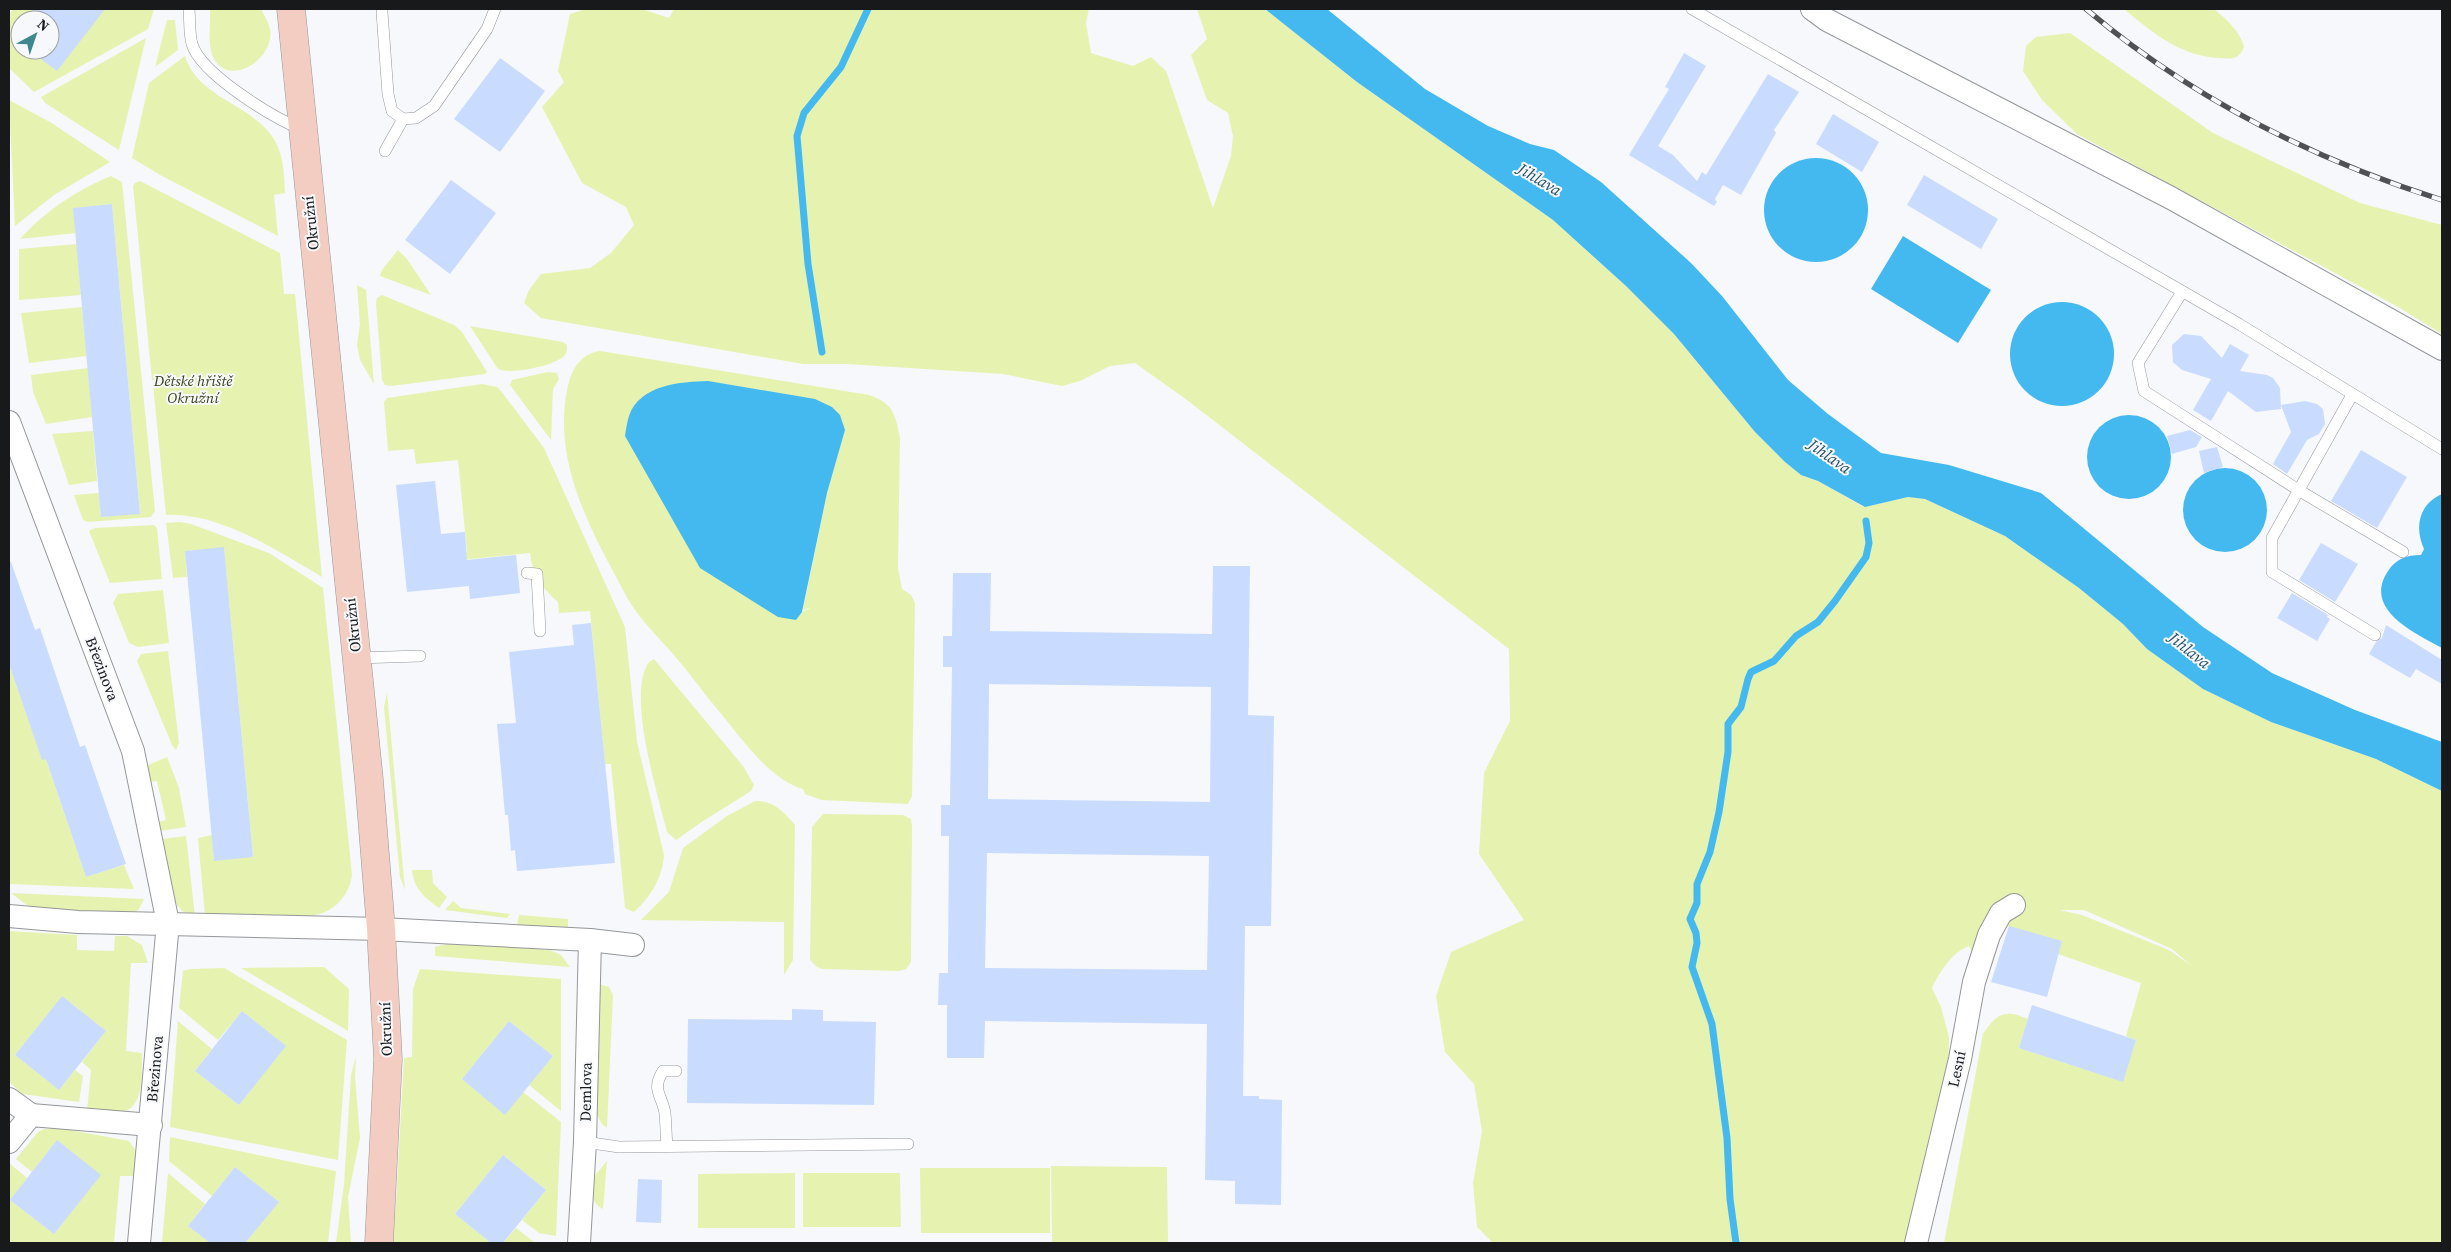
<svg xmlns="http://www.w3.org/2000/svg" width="2451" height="1252" font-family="'Source Serif 4',serif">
<rect width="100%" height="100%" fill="#f6f8fc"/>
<g fill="#e6f2b0" fill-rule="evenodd">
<path d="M13,9H154L148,29L34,92L9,68V15ZM20,20H50V50H20Z"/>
<path d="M210,9H261C264,15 269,23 270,30C275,56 235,86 216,62C206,50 211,23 210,9Z"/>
<path d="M586,9H642L669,18L674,9H1089L1086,23L1091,53L1133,66L1151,57L1166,71L1213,208L1231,156L1233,136L1228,113L1207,100L1191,55L1207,39L1197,9H1265L1357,82L1553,220L1626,286L1674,334L1755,432L1785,462L1801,475L1818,481L1864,507L1908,497L1925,499L2005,536L2079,588L2123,624L2147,649L2203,689L2271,722L2376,759L2442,791V1243H1944L1983,1034C1997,1013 2005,1009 2028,1019L2019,1048L2122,1081L2136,1040L2126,1036L2141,983L2058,954L2061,941L2004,925L1979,966L1969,946C1953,951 1939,973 1932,988L1941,1007L1949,1037L1948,1074L1914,1243H1493L1477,1227L1473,1183L1482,1131L1474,1084L1445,1052L1436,996L1451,952L1524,920L1479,854L1484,773L1510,721L1509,649L1187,400L1135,363L1110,366L1080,381L1062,386L1003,374L847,364H803L541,318L524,303L529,290L541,274L590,268L611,253L634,225L626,207L582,183L542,107L564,82L558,71L570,14ZM2059,910H2084L2172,949L2192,966L2169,950L2082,915Z"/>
<path d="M2124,9H2214C2226,19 2241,32 2244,47C2239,60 2232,59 2219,58C2180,56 2153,33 2124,9Z"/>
<path d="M167,20H175L178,50L155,67Z"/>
<path d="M2070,33L2213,133L2360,203L2442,225V334L2398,307L2077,134L2042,100L2023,71L2026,46L2036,37Z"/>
<path d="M146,38L119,150L45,103L41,97Z"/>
<path d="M185,56C198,101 261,105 278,147C284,161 284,177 285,193L274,195L278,236L162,176L132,158L149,83Z"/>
<path d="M9,100L50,122L110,162L54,195L15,226Z"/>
<path d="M111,176L122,182L155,511L151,517L88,522L83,520L74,495L99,493L101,517L140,513L112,204L74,208L76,233L20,239C45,211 77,190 111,176Z"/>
<path d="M140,181L280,253L284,294H295L322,577C278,551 219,512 166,515L153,385L173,383L172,378L152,380L133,186L135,183Z"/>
<path d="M77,244L81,295L19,300V249Z"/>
<path d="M398,250L407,259L431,295L380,276L382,270Z"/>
<path d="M357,285L366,290L374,384L360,360L357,345L360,324Z"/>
<path d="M382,295L454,325L462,332L487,372L485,374L391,386L385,385L382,380L376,303L377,298Z"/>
<path d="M82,307L87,356L29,363L21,313Z"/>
<path d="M470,326L563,342L567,345C567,350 567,353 564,356C554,366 510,375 498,369Z"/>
<path d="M600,351L869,395C893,403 895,414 900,437L898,568L902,589L911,595L915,603L912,796L908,804L822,800L805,794L803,789C769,780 741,737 718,710C704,694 692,676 678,660C665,644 650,630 638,614C628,601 621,586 613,571C584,518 554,454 567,391C570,372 579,354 600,351ZM648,394L845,430L827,493L803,610L812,607L802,612L796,619Z"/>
<path d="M88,368L92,417L46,424L33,392L31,375Z"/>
<path d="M548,372L557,373L559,379L553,389L551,440L510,385L512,380L516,379Z"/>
<path d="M482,384L497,387L501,391L544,448L625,627L637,742L664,855C662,879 651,896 634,912L625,908L611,764H605L590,611L559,613L558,602C541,587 533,575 530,553L442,562L467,552L458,460L416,464L414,449L388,451L384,402L387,398Z"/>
<path d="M93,431L97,481L69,485L52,434Z"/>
<path d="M180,522L191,524L269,553L323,588L352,875C349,897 333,913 311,916H205L198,838L212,835L214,861L253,856L224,548L185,551L187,577L173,578L166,523Z"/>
<path d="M154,525L157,528L162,579L110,583L89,531L95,528Z"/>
<path d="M163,590L169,643L138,647L129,643L113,603L118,594Z"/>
<path d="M168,651L179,743L176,750L172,745L137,661L141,654Z"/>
<path d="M654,659L743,766L754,785L751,791L700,823L676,840L667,832C658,795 626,694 649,662Z"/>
<path d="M9,664L42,759H46L86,877L124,865L134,889L9,884Z"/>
<path d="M387,693L405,890L400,877L384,707Z"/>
<path d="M167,757L179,788L186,827L160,831L158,822L166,820L157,781L150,782L146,766Z"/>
<path d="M755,801C773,800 784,812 795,825L793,960L784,975V922L641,920L669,892L683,848L727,816Z"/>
<path d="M823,814L903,815L911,819L912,826L911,962L906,969L899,971L822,969L817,967L810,960L812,827Z"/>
<path d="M186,836L195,916L182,911L174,900L162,839Z"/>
<path d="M412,870H432L433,883L447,897L439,908C424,897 414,889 412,870Z"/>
<path d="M11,893L144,899L139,909L133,914L32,909Z"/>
<path d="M453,901L461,908L510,914L507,918L445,910Z"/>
<path d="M519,915L568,919V929L517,925Z"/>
<path d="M9,931L77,935V950L114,951L115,936H127L142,945L148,963H131L126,1051L142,1053C141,1070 146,1107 122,1112C112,1114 98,1111 87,1111L91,1070L82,1062L106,1031L62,996L15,1055L59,1090L75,1070L83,1076L79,1102L23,1094L9,1082Z"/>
<path d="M451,943L550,950L561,955L570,967L435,956V947Z"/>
<path d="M324,967L349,989L348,1031L241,968Z"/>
<path d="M224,968L347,1040L338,1160L170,1127L178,1021L212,1049L195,1071L239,1105L285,1046L242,1011L218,1040L179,1008L183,971L190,969Z"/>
<path d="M420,969L561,979V1111L529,1085L553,1056L509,1021L462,1079L505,1114L523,1092L561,1122L556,1236L539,1233L522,1220L546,1190L503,1155L455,1214L491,1243H391L396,1205L404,1058L412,1057L413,989Z"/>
<path d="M599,984L609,987L613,995L607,1128L602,1124L594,1110Z"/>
<path d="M356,1056L355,1076L360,1138L348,1197L351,1243H336L344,1184L351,1075Z"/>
<path d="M59,1128L129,1141L136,1151L134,1176H120L114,1243H9V1163L27,1178L10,1200L54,1234L100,1175L57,1140L32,1172L16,1159L38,1132L44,1129Z"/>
<path d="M170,1137L336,1171L328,1243H245L278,1202L235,1167L212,1196L169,1161Z"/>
<path d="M607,1161L603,1209C591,1203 592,1193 591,1180Z"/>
<path d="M1051,1166L1167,1167L1168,1243H1052Z"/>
<path d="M920,1168H1050V1233H921Z"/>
<path d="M168,1173L205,1204L188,1226L210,1243H162Z"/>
<path d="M795,1173V1228H698V1174Z"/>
<path d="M803,1173H900L901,1227H803Z"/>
<path d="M516,1228L534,1242L543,1243H503Z"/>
</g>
<g fill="#44b9f0">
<path d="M1265,9H1327L1425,89L1488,126L1530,144L1554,150L1601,182L1691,263L1722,296L1788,380L1828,414L1881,453L1949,465L2041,493L2203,627L2272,673L2355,710L2442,742V791L2376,759L2271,722L2203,689L2147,649L2123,624L2079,588L2005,536L1925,499L1908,497L1865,507L1818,481L1801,475L1785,462L1755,432L1674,334L1626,286L1553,220L1357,82Z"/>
<circle cx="1816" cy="210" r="52"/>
<path d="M1903,236L1991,290L1958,343L1871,289Z"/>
<circle cx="2062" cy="354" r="52"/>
<path d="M708,381L815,399L832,407L840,415L845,430L827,493L802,612L796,620L778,617L700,568L625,436C626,429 627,422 629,416C640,384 681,382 708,381Z"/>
<circle cx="2129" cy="457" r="42"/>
<circle cx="2225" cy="510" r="42"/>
<path d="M2442,494V648C2416,633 2362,610 2388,571C2396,559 2406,555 2421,555L2424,549C2414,527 2419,504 2442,494Z"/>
</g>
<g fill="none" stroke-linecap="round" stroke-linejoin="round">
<g stroke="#44b9f0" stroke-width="7">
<path d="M822,352L808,264L797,136L804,113L841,67L868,9"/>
<path d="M1736,1243L1730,1199L1727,1138L1712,1024L1692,967L1697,943L1696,933L1690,919L1697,903V884L1710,852L1719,812L1728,752V724L1741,707L1748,679L1751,672L1774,661L1796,636L1818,622L1835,601L1866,557L1869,543L1866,521"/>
</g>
</g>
<g fill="#c9dbfe" fill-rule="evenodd">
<path d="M34,9H105L57,71L29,50H50V20H25Z"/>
<path d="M1684,53L1706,66L1658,146L1673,155L1697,181L1702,172L1706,175L1768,74L1799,92L1774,130L1776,133L1741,195L1723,185L1715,199L1717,202L1714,206L1629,155L1669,89L1665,87Z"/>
<path d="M500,58L545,91L500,152L454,119Z"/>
<path d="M1833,114L1879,142L1862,172L1816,144Z"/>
<path d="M1924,175L1998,219L1981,249L1907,205Z"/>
<path d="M451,180L496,213L450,274L405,240Z"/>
<path d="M112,204L140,514L101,517L73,208Z"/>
<path d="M2184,334L2201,336L2222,358L2230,344L2249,355L2240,371L2267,375L2273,378L2280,388L2281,409L2256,412L2228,391L2211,421L2193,410L2211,379L2182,370L2173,362L2172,345Z"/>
<path d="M2305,401L2317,404L2323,409L2325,424L2319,434L2307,440L2287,474L2273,464L2291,432L2281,405Z"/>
<path d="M2190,430L2202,437L2196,447L2172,454L2167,436Z"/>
<path d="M2217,447L2223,467L2204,473L2199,451Z"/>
<path d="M2361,450L2407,477L2377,528L2331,501Z"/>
<path d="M435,481L441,534L465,532L467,560L516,555L520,593L470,599L469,586L407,592L396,485Z"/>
<path d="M2321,543L2358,564L2335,602L2299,580Z"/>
<path d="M224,547L253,857L214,861L185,551Z"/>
<path d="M9,562H11L35,630L40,628L80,747L85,745L126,864L86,877L46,759L42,760L9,664Z"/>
<path d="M1213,566H1250L1248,715L1274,716L1271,926H1245L1243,1096H1259V1099L1282,1100L1281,1205L1235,1204V1181L1205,1180L1207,1024L985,1021L984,1058H947V1005H938L939,973H948L949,836H941V805H950L952,667H943V636H952L953,573H991L990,631L1212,634ZM989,684L1211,687L1210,802L988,799ZM987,853L1209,856L1207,970L985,968Z"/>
<path d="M2292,593L2328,615L2327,617L2330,619L2317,641L2277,618Z"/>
<path d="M591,623L615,863L517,871L515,850L511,851L508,815H505L497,724L516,723L509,652L574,645L572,625Z"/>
<path d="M2386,625L2442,660V684L2416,669L2410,678L2369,654L2376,642L2382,638Z"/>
<path d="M2009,926L2062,941L2047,997L1991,982Z"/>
<path d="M62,996L106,1031L59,1090L15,1055Z"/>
<path d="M2032,1005L2136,1040L2123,1082L2019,1048Z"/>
<path d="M792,1009L823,1010V1021L876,1022L874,1105L687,1103L688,1019L792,1020Z"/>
<path d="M242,1011L286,1046L239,1105L195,1071Z"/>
<path d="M509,1021L553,1056L505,1115L462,1079Z"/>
<path d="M57,1140L101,1175L54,1234L10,1200Z"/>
<path d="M503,1155L546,1190L503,1243H491L455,1214Z"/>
<path d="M235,1167L279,1202L245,1243H210L188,1226Z"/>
<path d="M638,1179L662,1180L661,1223L636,1222Z"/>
</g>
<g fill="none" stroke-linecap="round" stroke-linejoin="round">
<g stroke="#94969a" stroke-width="12">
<g id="lane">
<path d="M189,9C190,20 189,33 192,44C201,74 272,117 301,129"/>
<path d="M1692,9L2239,324L2442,449"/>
<path d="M382,12L388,94L392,111L403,119L416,118L434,106L487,29L495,9"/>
<path d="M385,151L403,119"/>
<path d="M2182,292L2138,363L2144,391L2300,491L2403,552"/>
<path d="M2352,395L2272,538V572L2375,635"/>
<path d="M527,573L537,574L540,631"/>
<path d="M357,658L420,656"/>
<path d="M585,1142L619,1147L908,1144"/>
<path d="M667,1146C666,1135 666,1124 665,1113C662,1095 651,1090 663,1071H676"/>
</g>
</g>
<g stroke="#94969a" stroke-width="24">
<g id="street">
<path d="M1812,9L1827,20L2171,198L2442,349"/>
<path d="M9,422L133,751L168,923L139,1243"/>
<path d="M9,916L78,922L381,929L590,940L585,1142L579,1243"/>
<path d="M590,940L633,945"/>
<path d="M9,1099L31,1115"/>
<path d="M9,1142L31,1115L151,1125"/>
<path d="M1916,1243L1960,1059L1974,982L1989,935L2001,913L2014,905"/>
</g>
</g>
<g stroke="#94969a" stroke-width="29">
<path id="secondary" d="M291,9L369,780L381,929L388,1059L379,1243"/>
</g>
<use href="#lane" stroke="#fff" stroke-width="11"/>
<use href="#street" stroke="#fff" stroke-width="22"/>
<use href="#secondary" stroke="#f4cdc2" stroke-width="28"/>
<g stroke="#505153" stroke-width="5.5">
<path id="rail" d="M2086,9C2190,97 2312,159 2442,200"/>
</g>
<use href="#rail" stroke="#f6f8fc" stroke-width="4" stroke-dasharray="11" stroke-linecap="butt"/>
</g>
<g text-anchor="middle" stroke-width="4" stroke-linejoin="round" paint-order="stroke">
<g font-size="15" fill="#18191a" stroke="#f6f8fc">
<text transform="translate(311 223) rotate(-96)" y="5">Okružní</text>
<text transform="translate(353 625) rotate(-96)" y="5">Okružní</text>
<text transform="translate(102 669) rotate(69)" y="5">Březinova</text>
<text transform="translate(386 1029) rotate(-92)" y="5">Okružní</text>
<text transform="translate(155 1069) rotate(-85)" y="5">Březinova</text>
<text transform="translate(1957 1069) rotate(-78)" y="5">Lesní</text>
<text transform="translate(586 1092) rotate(-89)" y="5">Demlova</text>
</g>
<g font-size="15" font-style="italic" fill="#3a4015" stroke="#f6f8fc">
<text x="193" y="386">Dětské hřiště<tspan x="193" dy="17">Okružní</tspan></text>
</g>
<g font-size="16" font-style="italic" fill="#235168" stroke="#f6f8fc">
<text transform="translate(1540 179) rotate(31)" y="6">Jihlava</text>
<text transform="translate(1830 456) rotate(35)" y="6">Jihlava</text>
<text transform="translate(2190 650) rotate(39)" y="6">Jihlava</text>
</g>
</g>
<rect width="2451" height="1252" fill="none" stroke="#18191a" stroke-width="20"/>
<g transform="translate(35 35) rotate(40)"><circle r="24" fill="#f6f8fc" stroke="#9d9fa2"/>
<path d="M0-4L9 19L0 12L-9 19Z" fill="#3f878e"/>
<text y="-8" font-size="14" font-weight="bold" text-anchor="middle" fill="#18191a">N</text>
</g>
</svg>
